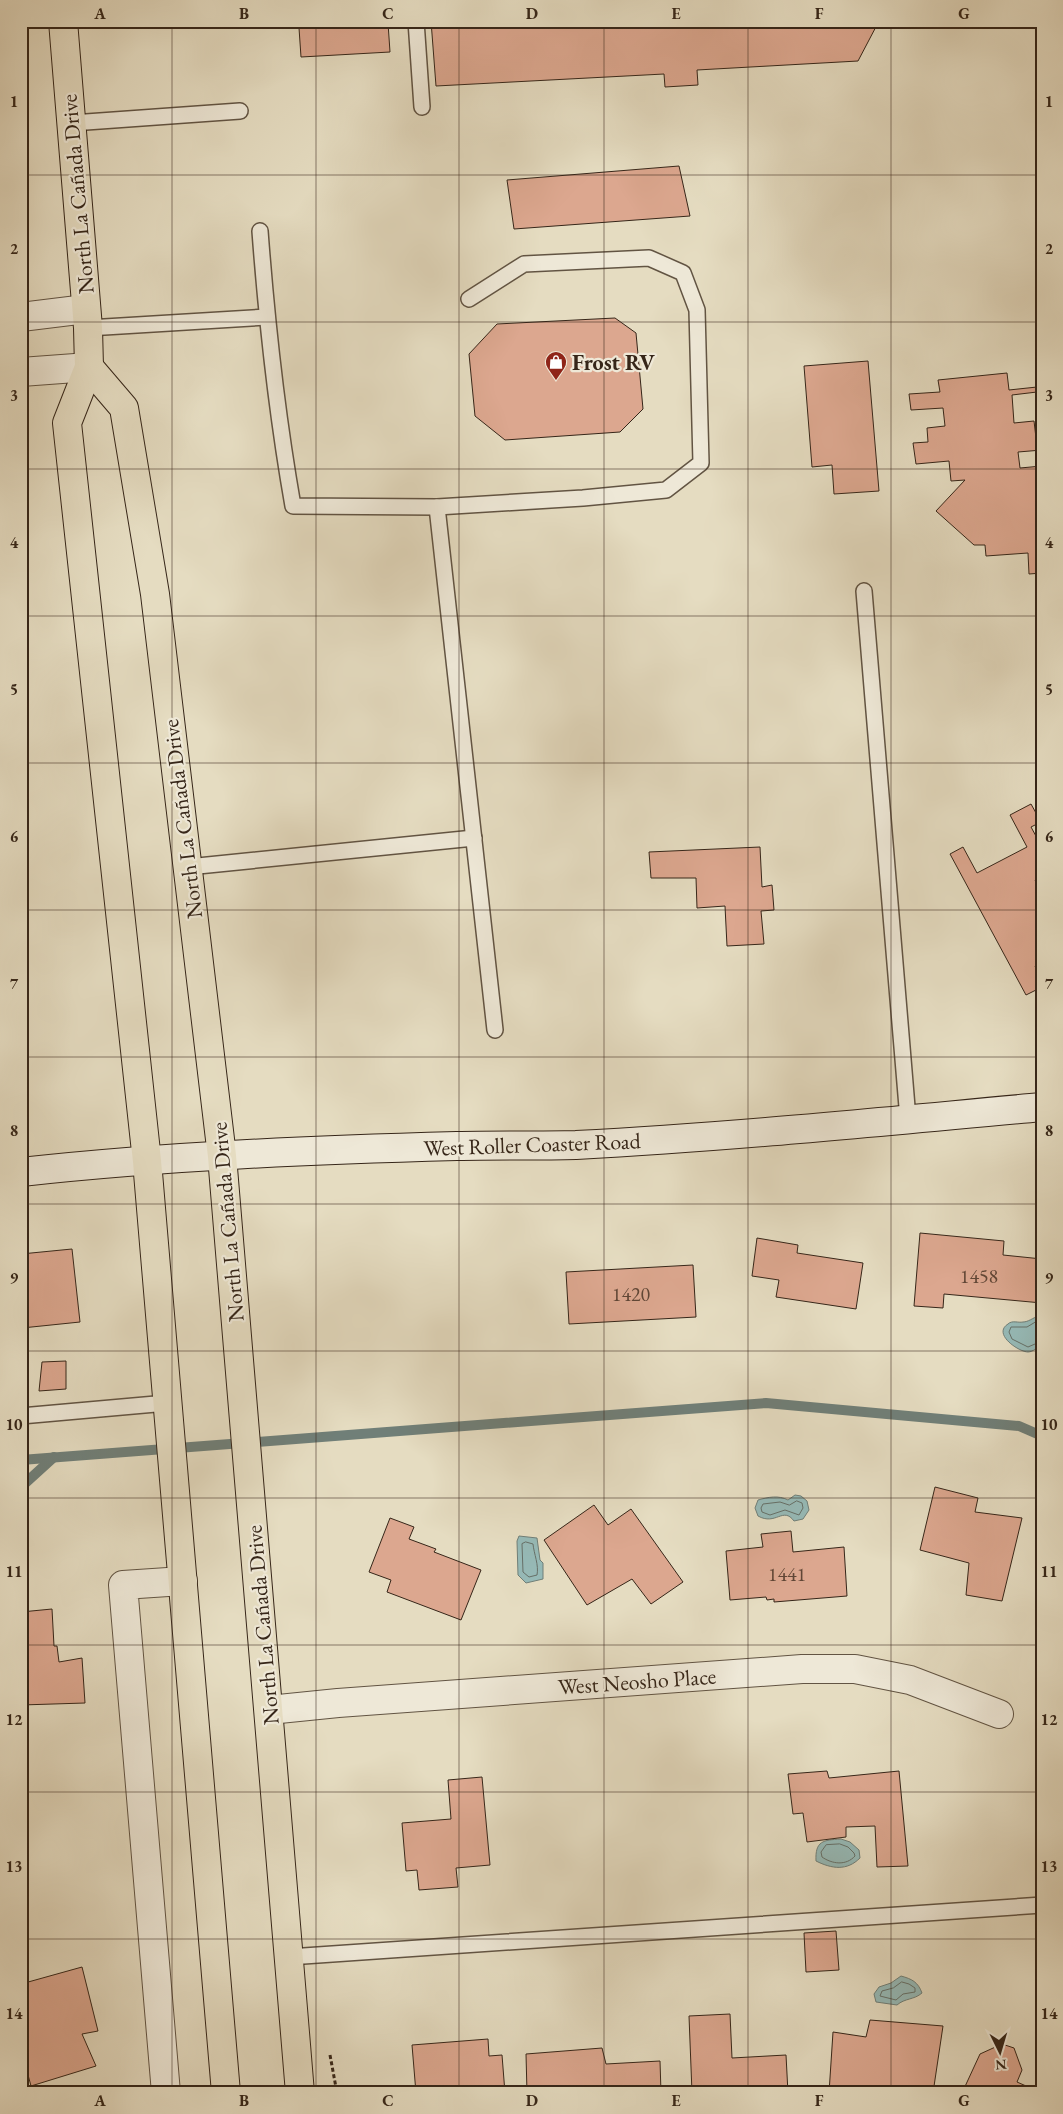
<svg xmlns="http://www.w3.org/2000/svg" width="1063" height="2114" font-family="'EB Garamond',serif">
<rect width="100%" height="100%" fill="#e5dcc1"/>
<filter id="stains"><feTurbulence type="fractalNoise" baseFrequency=".004" numOctaves="4"/><feColorMatrix values="0 0 0 0 .2 0 0 0 0 .09 0 0 0 0 .02 0 0 0 .5 -.17"/></filter>
<radialGradient id="worn" r=".72"><stop offset=".6" stop-color="#630" stop-opacity="0"/><stop offset="1" stop-color="#630" stop-opacity=".3"/></radialGradient>
<g fill="#96bab7" stroke="#707f78">
<path d="M1038,1316L1042,1317V1344C1038,1347 1033,1352 1028,1352C1019,1352 992,1334 1008,1324C1012,1320 1018,1323 1023,1322C1028,1322 1033,1318 1038,1316Z"/>
<path d="M795,1495L801,1496L807,1501L809,1510L803,1519L794,1521C783,1506 776,1526 758,1516L755,1508L758,1500C769,1497 778,1495 788,1500Z"/>
<path d="M519,1536L537,1538L540,1560L543,1563V1579L526,1583L518,1575L517,1541Z"/>
<path d="M841,1839L850,1842L859,1850L860,1858C847,1871 832,1869 816,1861C815,1841 823,1840 841,1839Z"/>
<path d="M901,1976C912,1979 918,1982 922,1993C914,2000 905,1998 897,2005L876,2002L874,1994L879,1987L891,1983Z"/>
</g>
<g fill="none" stroke-linecap="round" stroke-linejoin="round">
<g stroke="#667068" stroke-width="1">
<path d="M1042,1321H1037L1027,1327H1011L1009,1332L1012,1339L1028,1347L1042,1341"/>
<path d="M797,1501L802,1503L803,1508L799,1515L785,1510L770,1515L762,1512L761,1508L763,1504L780,1502L789,1505Z"/>
<path d="M526,1542L533,1544C534,1554 539,1565 537,1575L529,1577L523,1572L522,1544Z"/>
<path d="M840,1844L848,1847L854,1853L855,1856C846,1866 832,1864 822,1857L821,1852L826,1845Z"/>
<path d="M902,1982L909,1984L915,1988V1992L903,1994L896,2000L880,1996L882,1991L893,1988Z"/>
</g>
<g stroke="#707f78" stroke-width="10">
<path d="M21,1460L766,1403L1019,1426L1042,1436"/>
<path d="M21,1487L54,1457"/>
</g>
</g>
<g fill="#dca78f" stroke="#362619">
<path d="M299,21H388V23L299,28Z"/>
<path d="M431,21H879L858,61L697,70L698,85L665,87L664,74L436,86Z"/>
<path d="M388,23L390,52L301,57L299,28Z"/>
<path d="M679,166L690,216L514,229L507,180Z"/>
<path d="M615,318L636,333L643,409L620,432L505,440L475,416L469,354L497,324Z"/>
<path d="M868,361L879,491L834,494L832,465L812,467L804,366Z"/>
<path d="M1007,373L1009,390L1037,387V392L1012,395L1014,423L1034,421L1036,438L1042,437V450L1018,452L1020,468L1042,466V573L1029,574L1028,553L986,556L985,545H974L936,511L965,480L951,481L949,461L916,464L913,443L928,442L927,428L945,426L943,408L911,410L909,394L940,392L938,380Z"/>
<path d="M1031,804L1041,822L1031,827L1042,847V861L1040,862L1042,866V876L1035,880L1039,887L1042,886V962L1035,966L1042,980V987L1026,995L950,854L963,847L977,873L1027,847L1010,815Z"/>
<path d="M760,847L762,887L772,885L774,910L761,911L764,944L727,946L725,906L697,908L696,878H651L649,852Z"/>
<path d="M920,1233L1004,1241L1003,1255L1042,1259V1303L944,1294L943,1308L914,1306Z"/>
<path d="M757,1238L798,1245L797,1253L863,1263L856,1309L776,1297L779,1280L752,1276Z"/>
<path d="M72,1249L80,1322L22,1328L21,1254Z"/>
<path d="M693,1265L696,1317L569,1324L566,1272Z"/>
<path d="M66,1361V1389L39,1391L42,1362Z"/>
<path d="M935,1487L978,1498L975,1512L1022,1518L1002,1601L966,1595L969,1563L920,1550Z"/>
<path d="M594,1505L608,1525L631,1509L683,1582L651,1604L632,1579L587,1605L544,1540Z"/>
<path d="M390,1518L414,1527L409,1539L436,1549L434,1552L481,1570L461,1620L387,1592L391,1580L369,1572Z"/>
<path d="M791,1531L793,1552L844,1547L847,1596L774,1602V1599L767,1600L766,1597L730,1600L726,1551L763,1547L761,1534Z"/>
<path d="M52,1609L54,1646H57L59,1662L82,1658L85,1703L21,1705V1612Z"/>
<path d="M827,1771L829,1778L899,1771L908,1866L877,1867L875,1826L846,1827V1837L807,1842L803,1813L793,1814L788,1774Z"/>
<path d="M482,1777L490,1865L456,1868L458,1887L419,1890L417,1870L406,1871L402,1823L451,1819L448,1780Z"/>
<path d="M836,1931L839,1970L806,1972L804,1933Z"/>
<path d="M1036,1944H1042V1981H1038Z"/>
<path d="M82,1967L98,2031L82,2034L96,2066L31,2086L21,2049V1984Z"/>
<path d="M730,2014L732,2058L786,2055L788,2093H692L689,2016Z"/>
<path d="M870,2020L943,2026L933,2093H829L833,2032L866,2037Z"/>
<path d="M488,2039L489,2056L502,2055L505,2093H416L412,2045Z"/>
<path d="M1002,2044L1014,2048L1022,2070L1017,2082L1042,2093H962L980,2054Z"/>
<path d="M602,2048L606,2064L660,2061L661,2093H527L526,2054Z"/>
</g>
<g fill="none" stroke-linecap="round" stroke-linejoin="round">
<g stroke="#625443" stroke-width="18">
<g id="lane">
<path d="M416,21L422,107"/>
<path d="M72,123L240,111"/>
<path d="M260,231C267,324 277,415 293,506L437,507L583,498L666,490L701,463L697,310L683,273L649,258L524,264L469,299"/>
<path d="M88,328L267,317"/>
<path d="M437,507L495,1030"/>
<path d="M864,591L908,1119"/>
<path d="M188,867L474,838"/>
<path d="M21,1416L167,1403"/>
<path d="M289,1957L1042,1905"/>
</g>
</g>
<g stroke="#625443" stroke-width="30">
<g id="street">
<path d="M21,317L86,309"/>
<path d="M21,372L89,367"/>
<path d="M269,1710L338,1703L802,1669H855L910,1680L999,1714"/>
<path d="M166,2093L123,1585L183,1581"/>
</g>
</g>
<g stroke="#362619" stroke-width="30">
<path id="secondary" d="M21,1172C166,1156 312,1150 457,1146C497,1145 536,1146 576,1145C731,1137 887,1121 1042,1107"/>
</g>
<g stroke="#362619" stroke-width="30">
<g id="primary">
<path d="M63,21L88,328L89,367L67,423L147,1161L226,2093"/>
<path d="M89,367L124,408L155,594L222,1156L300,2093"/>
</g>
</g>
<path stroke="#362619" stroke-width="3" stroke-dasharray="4 2.5" stroke-linecap="butt" d="M330,2055L337,2093"/>
<use href="#lane" stroke="#eee8d7" stroke-width="15"/>
<use href="#street" stroke="#eee8d7" stroke-width="28"/>
<use href="#secondary" stroke="#eee8d7" stroke-width="28"/>
<use href="#primary" stroke="#e5dcc1" stroke-width="28"/>
</g>
<path fill="none" stroke="#362619" stroke-width="1" stroke-opacity="0.55" d="M172,21V2093M316,21V2093M459,21V2093M604,21V2093M748,21V2093M891,21V2093M21,175H1042M21,322H1042M21,469H1042M21,616H1042M21,763H1042M21,910H1042M21,1057H1042M21,1204H1042M21,1351H1042M21,1498H1042M21,1645H1042M21,1792H1042M21,1939H1042"/>
<defs>
<g id="shop-pin" transform="scale(1.125)"><path d="M0 17L-7.5 6A9.5 9.5 0 1 1 7.5 6Z" fill="#8f2418" stroke="#eee8d7"/><path d="M-5-2.5h2.3a2.7 3.5 0 0 1 5.4 0H5L5.5 6h-11ZM-1.5-2.5h3a1.5 2.3 0 0 0-3 0Z" fill="#fff"/></g>
</defs>
<g fill-rule="evenodd">
<use href="#shop-pin" x="556" y="362"/>
</g>
<g text-anchor="middle" stroke-width="4.5" stroke-linejoin="round" paint-order="stroke">
<g font-size="20" fill="#604636">
<text x="979" y="1283">1458</text>
<text x="631" y="1301">1420</text>
<text x="787" y="1581">1441</text>
</g>
<g font-size="22" fill="#362619" stroke="#eee8d7">
<text transform="translate(77 194) rotate(-95)" y="8">North La Cañada Drive</text>
<text transform="translate(182 819) rotate(-97)" y="8">North La Cañada Drive</text>
<text transform="translate(532 1144) rotate(-2)" y="8">West Roller Coaster Road</text>
<text transform="translate(227 1222) rotate(-95)" y="8">North La Cañada Drive</text>
<text transform="translate(262 1625) rotate(-95)" y="8">North La Cañada Drive</text>
<text transform="translate(637 1681) rotate(-4)" y="8">West Neosho Place</text>
</g>
<g font-size="22" font-weight="bold" fill="#362619" stroke="#eee8d7" text-anchor="start">
<text x="572" y="370">Frost RV</text>
</g>
</g>
<rect width="1063" height="2114" fill="none" stroke="#e5dcc1" stroke-width="55"/>
<g transform="translate(1000 2052) rotate(175)" stroke="#eee8d7" stroke-width="4" paint-order="stroke">
<path d="M0-4L9 19L0 12L-9 19Z" fill="#362619"/>
<text y="-8" font-size="14" font-weight="bold" text-anchor="middle" fill="#362619">N</text>
</g>
<rect x="28" y="28" width="1008" height="2058" fill="none" stroke="#362619" stroke-width="2"/>
<g font-size="16" text-anchor="middle" font-weight="bold" fill="#362619">
<text x="100" y="19">A</text>
<text x="244" y="19">B</text>
<text x="388" y="19">C</text>
<text x="532" y="19">D</text>
<text x="676" y="19">E</text>
<text x="819" y="19">F</text>
<text x="964" y="19">G</text>
<text x="14" y="107">1</text>
<text x="1049" y="107">1</text>
<text x="14" y="254">2</text>
<text x="1049" y="254">2</text>
<text x="14" y="401">3</text>
<text x="1049" y="401">3</text>
<text x="14" y="548">4</text>
<text x="1049" y="548">4</text>
<text x="14" y="695">5</text>
<text x="1049" y="695">5</text>
<text x="14" y="842">6</text>
<text x="1049" y="842">6</text>
<text x="14" y="989">7</text>
<text x="1049" y="989">7</text>
<text x="14" y="1136">8</text>
<text x="1049" y="1136">8</text>
<text x="14" y="1283">9</text>
<text x="1049" y="1283">9</text>
<text x="14" y="1430">10</text>
<text x="1049" y="1430">10</text>
<text x="14" y="1577">11</text>
<text x="1049" y="1577">11</text>
<text x="14" y="1725">12</text>
<text x="1049" y="1725">12</text>
<text x="14" y="1872">13</text>
<text x="1049" y="1872">13</text>
<text x="14" y="2019">14</text>
<text x="1049" y="2019">14</text>
<text x="100" y="2106">A</text>
<text x="244" y="2106">B</text>
<text x="388" y="2106">C</text>
<text x="532" y="2106">D</text>
<text x="676" y="2106">E</text>
<text x="819" y="2106">F</text>
<text x="964" y="2106">G</text>
</g>
<rect width="100%" height="100%" filter="url(#stains)"/>
<rect width="100%" height="100%" fill="url(#worn)"/>
</svg>
